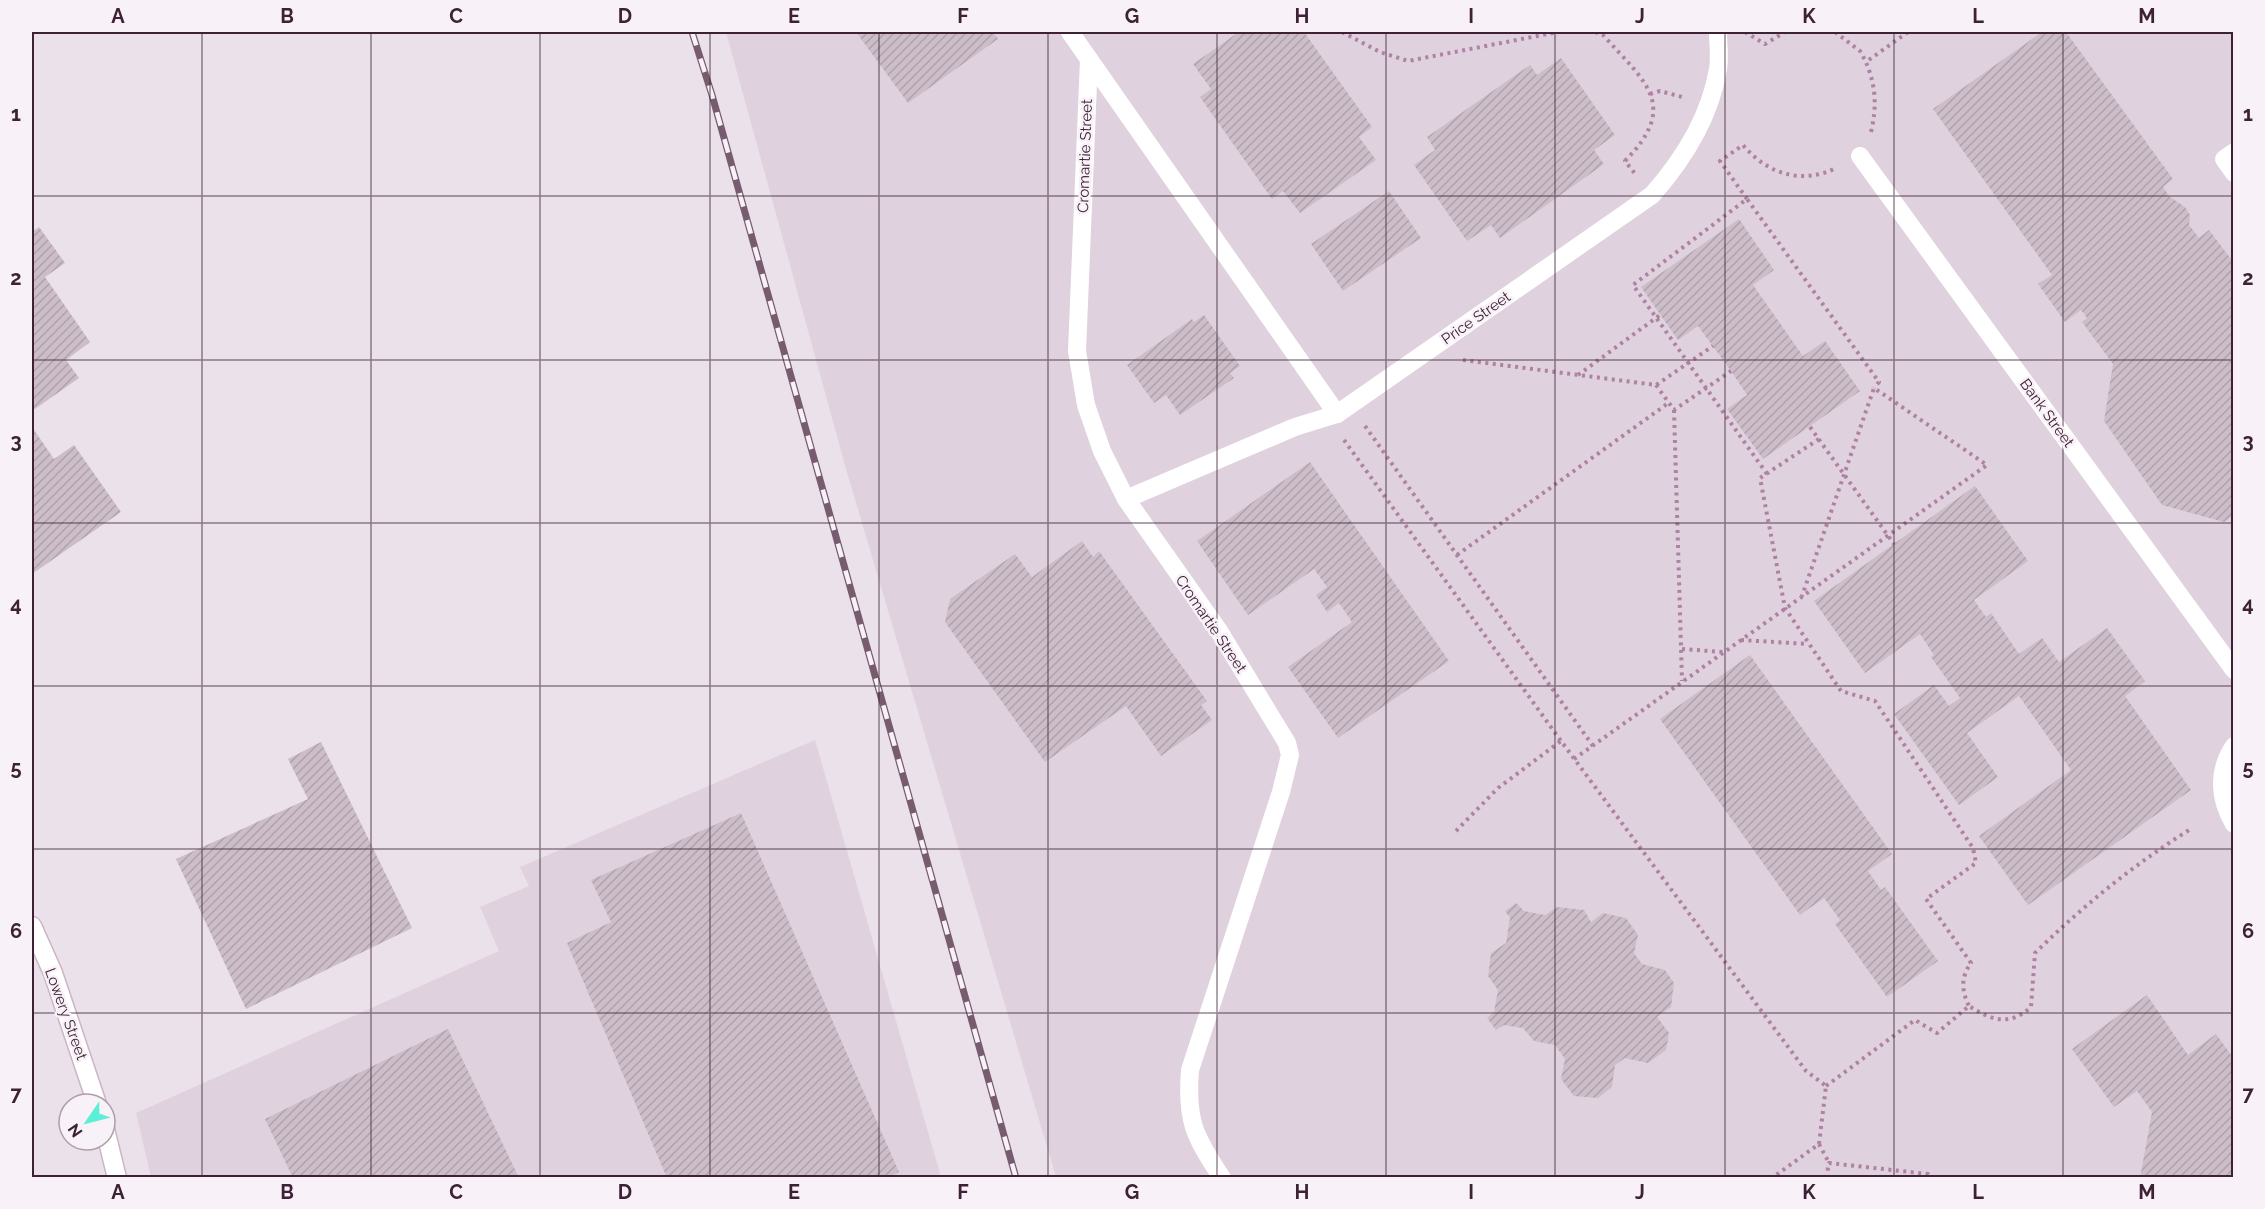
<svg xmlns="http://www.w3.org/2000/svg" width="2265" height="1209" font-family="Raleway,sans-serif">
<defs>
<pattern id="building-hatch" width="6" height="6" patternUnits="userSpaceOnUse" patternTransform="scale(1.5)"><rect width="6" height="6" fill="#ccbdc9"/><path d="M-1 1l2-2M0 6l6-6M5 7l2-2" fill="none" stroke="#b0a2ad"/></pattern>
</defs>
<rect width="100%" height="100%" fill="#ebe1ea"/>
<g fill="#dfd2de">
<path d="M726,32H2233V1177H1056L846,469Z"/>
<path d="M815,740L941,1177H151L136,1113L499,951L480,907L529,886L520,867Z"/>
</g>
<g fill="url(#building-hatch)">
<path d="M856,32H993L998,39L908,103Z"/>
<path d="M1239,32H1304L1372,127L1359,137L1376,160L1300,213L1283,191L1272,199L1200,97L1211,89L1193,64Z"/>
<path d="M2042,32H2066L2173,179L2163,187L2170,197L2185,207L2190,215L2189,225L2199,238L2209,230L2234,263V515L2224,522L2162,505L2104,421L2113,364L2082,322L2087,318L2081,310L2065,322L2038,284L2052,275L1933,109Z"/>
<path d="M1561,58L1615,135L1594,150L1604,164L1500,238L1491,225L1467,241L1414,165L1435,150L1427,137L1530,65L1537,75Z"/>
<path d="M1389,191L1421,238L1343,291L1311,244Z"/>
<path d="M1739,219L1774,270L1753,285L1803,356L1825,341L1860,391L1763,459L1727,409L1747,395L1731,371L1698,326L1678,340L1641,287Z"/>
<path d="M39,227L65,263L45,277L90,342L66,360L79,378L32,411V232Z"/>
<path d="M1204,315L1240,366L1230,373L1234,378L1180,415L1166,395L1154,403L1127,365L1192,319L1194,322Z"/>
<path d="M32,427L54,459L74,445L121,512L32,574Z"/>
<path d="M1310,462L1449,661L1338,738L1288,667L1352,622L1339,603L1327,612L1316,595L1327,587L1314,569L1248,615L1197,541Z"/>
<path d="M1975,486L2028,561L1974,600L1986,617L1991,613L2019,654L2042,638L2059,662L2107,628L2145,681L2125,696L2191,790L2028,905L1979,836L2071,770L2019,696L1967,733L1998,777L1959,805L1894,714L1934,685L1949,706L1960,698L1931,657L1934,655L1920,634L1865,673L1814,601Z"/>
<path d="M1082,541L1093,557L1099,551L1207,701L1201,705L1212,720L1161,756L1126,706L1045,762L945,622L950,599L1015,554L1032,577Z"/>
<path d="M1750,655L1892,854L1868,871L1881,890L1885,887L1938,961L1887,997L1835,924L1840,920L1824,898L1800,915L1660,719Z"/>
<path d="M321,742L412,928L246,1009L176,859L308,799L288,759Z"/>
<path d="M741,813L899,1172L886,1178H667L567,943L611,922L591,880Z"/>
<path d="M1516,903L1524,911L1545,915L1557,907L1584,910L1591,922L1603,913L1626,918L1638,935L1634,953L1642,964L1665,970L1674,983L1671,1007L1657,1017L1669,1033L1666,1050L1648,1063L1625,1058L1615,1065L1612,1087L1598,1098L1574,1096L1561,1079L1565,1059L1555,1045L1534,1041L1523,1028L1504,1025L1496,1030L1487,1018L1494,1012L1498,990L1488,976L1491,953L1506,943L1510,918L1505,911Z"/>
<path d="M2147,995L2188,1055L2216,1034L2234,1059V1178H2140L2152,1112L2137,1091L2114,1107L2072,1049Z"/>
<path d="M448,1029L519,1178H293L265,1119Z"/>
</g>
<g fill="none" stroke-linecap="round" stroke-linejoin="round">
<g stroke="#cbb4c6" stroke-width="21">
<g id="secondary">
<path d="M32,926L53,973L97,1104"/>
<path d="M105,1129L117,1178"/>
</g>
</g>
<g stroke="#af82a3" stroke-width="4" stroke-dasharray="3 4.5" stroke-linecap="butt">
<path d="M1342,32L1380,52L1408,61L1558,32"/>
<path d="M1595,32L1603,35C1645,82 1680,105 1625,161L1636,175"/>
<path d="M1745,32L1765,44L1785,32"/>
<path d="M1835,32L1860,51L1866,62"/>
<path d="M1650,94L1660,91L1682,97"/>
<path d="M1871,132C1877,106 1876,87 1866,62L1908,32"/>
<path d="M1747,199L1720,161L1743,145C1767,174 1802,185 1836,168"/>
<path d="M1463,360L1656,385L1713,346"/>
<path d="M1578,375L1660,315"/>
<path d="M1656,385L1674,410L1731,371"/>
<path d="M1674,410L1682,681"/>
<path d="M1365,426L1593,746"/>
<path d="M1810,427L1894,544"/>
<path d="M1819,439L1760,478L1785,608L1841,691L1875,701L1973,848L1976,863L1926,899L1971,963C1961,977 1961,990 1969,1006"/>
<path d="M1344,440L1561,741"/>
<path d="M1767,474L1633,285L1747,199L1879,382L1874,388"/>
<path d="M1457,555L1667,404"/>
<path d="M1741,640L1808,644"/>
<path d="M1682,649L1723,652"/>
<path d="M1574,759L1987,465L1874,388L1802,596"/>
<path d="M1456,831L1498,788L1561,741L1806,1071L1826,1086L1819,1144L1772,1178"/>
<path d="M1826,1086L1915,1020L1937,1033L1969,1006C1991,1020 2009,1027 2031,1007L2035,953C2083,906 2132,866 2189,830"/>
<path d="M1819,1144L1829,1163"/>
<path d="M1826,1178L1829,1163L1928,1174L1930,1178"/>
</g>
<g stroke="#fff" stroke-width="18">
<path d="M1070,32L1337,414"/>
<path d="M1089,59L1077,351L1086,405L1102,451L1126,499L1219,631L1287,743L1290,755L1281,792L1190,1070C1186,1120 1194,1136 1222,1178"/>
<path d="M2234,152L2224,159L2234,173"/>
<path d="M1860,156L2234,670"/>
<path d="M1126,499L1295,427L1337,414L1652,195C1683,160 1710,117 1718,69C1720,57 1718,43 1718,32"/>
<path d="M2234,746C2217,771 2219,799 2234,824"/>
</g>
<use href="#secondary" stroke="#fff" stroke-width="18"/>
<g stroke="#775c6f" stroke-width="7">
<path id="rail" d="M692,32L712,95L1016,1178"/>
</g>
<use href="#rail" stroke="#f8f1f7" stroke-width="4.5" stroke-dasharray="14" stroke-linecap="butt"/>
</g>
<path fill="none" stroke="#3c2234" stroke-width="1.5" stroke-opacity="0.55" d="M202,32V1178M371,32V1178M540,32V1178M710,32V1178M879,32V1178M1048,32V1178M1217,32V1178M1386,32V1178M1555,32V1178M1725,32V1178M1894,32V1178M2063,32V1178M32,196H2234M32,360H2234M32,523H2234M32,686H2234M32,849H2234M32,1013H2234"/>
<g text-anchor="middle" stroke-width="5" stroke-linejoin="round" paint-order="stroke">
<g font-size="15" fill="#3c2234" stroke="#f8f1f7">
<text transform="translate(1085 156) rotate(-88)" y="5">Cromartie Street</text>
<text transform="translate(1476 318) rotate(-35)" y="5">Price Street</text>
<text transform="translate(2047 413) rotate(54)" y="5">Bank Street</text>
<text transform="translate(1211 624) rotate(56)" y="5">Cromartie Street</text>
<text transform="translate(66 1014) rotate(70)" y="5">Lowery Street</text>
</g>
</g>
<rect width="2265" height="1209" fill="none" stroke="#f8f1f7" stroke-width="66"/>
<g transform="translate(87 1122) rotate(235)"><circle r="28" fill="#f8f1f7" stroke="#ad9ea9" stroke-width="1.5"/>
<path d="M0-4.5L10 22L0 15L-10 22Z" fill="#5bf0d6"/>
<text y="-9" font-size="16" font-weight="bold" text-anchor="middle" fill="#3c2234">N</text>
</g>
<rect x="33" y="33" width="2199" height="1143" fill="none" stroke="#3c2234" stroke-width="2"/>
<g font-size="20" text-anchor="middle" font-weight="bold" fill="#3c2234">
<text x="118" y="23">A</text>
<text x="287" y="23">B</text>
<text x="456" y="23">C</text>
<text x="625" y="23">D</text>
<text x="794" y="23">E</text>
<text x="963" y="23">F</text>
<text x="1132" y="23">G</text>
<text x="1302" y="23">H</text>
<text x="1471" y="23">I</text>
<text x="1640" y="23">J</text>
<text x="1809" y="23">K</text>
<text x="1978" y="23">L</text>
<text x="2147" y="23">M</text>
<text x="16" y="121">1</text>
<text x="2248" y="121">1</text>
<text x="16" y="285">2</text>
<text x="2248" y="285">2</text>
<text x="16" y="448">3</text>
<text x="2248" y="448">3</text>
<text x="16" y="611">4</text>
<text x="2248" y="611">4</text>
<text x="16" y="775">5</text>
<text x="2248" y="775">5</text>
<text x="16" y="938">6</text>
<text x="2248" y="938">6</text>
<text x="16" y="1101">7</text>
<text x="2248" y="1101">7</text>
<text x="118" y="1199">A</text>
<text x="287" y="1199">B</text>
<text x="456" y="1199">C</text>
<text x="625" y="1199">D</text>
<text x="794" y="1199">E</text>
<text x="963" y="1199">F</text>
<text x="1132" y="1199">G</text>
<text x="1302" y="1199">H</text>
<text x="1471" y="1199">I</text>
<text x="1640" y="1199">J</text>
<text x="1809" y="1199">K</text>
<text x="1978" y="1199">L</text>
<text x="2147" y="1199">M</text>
</g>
</svg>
